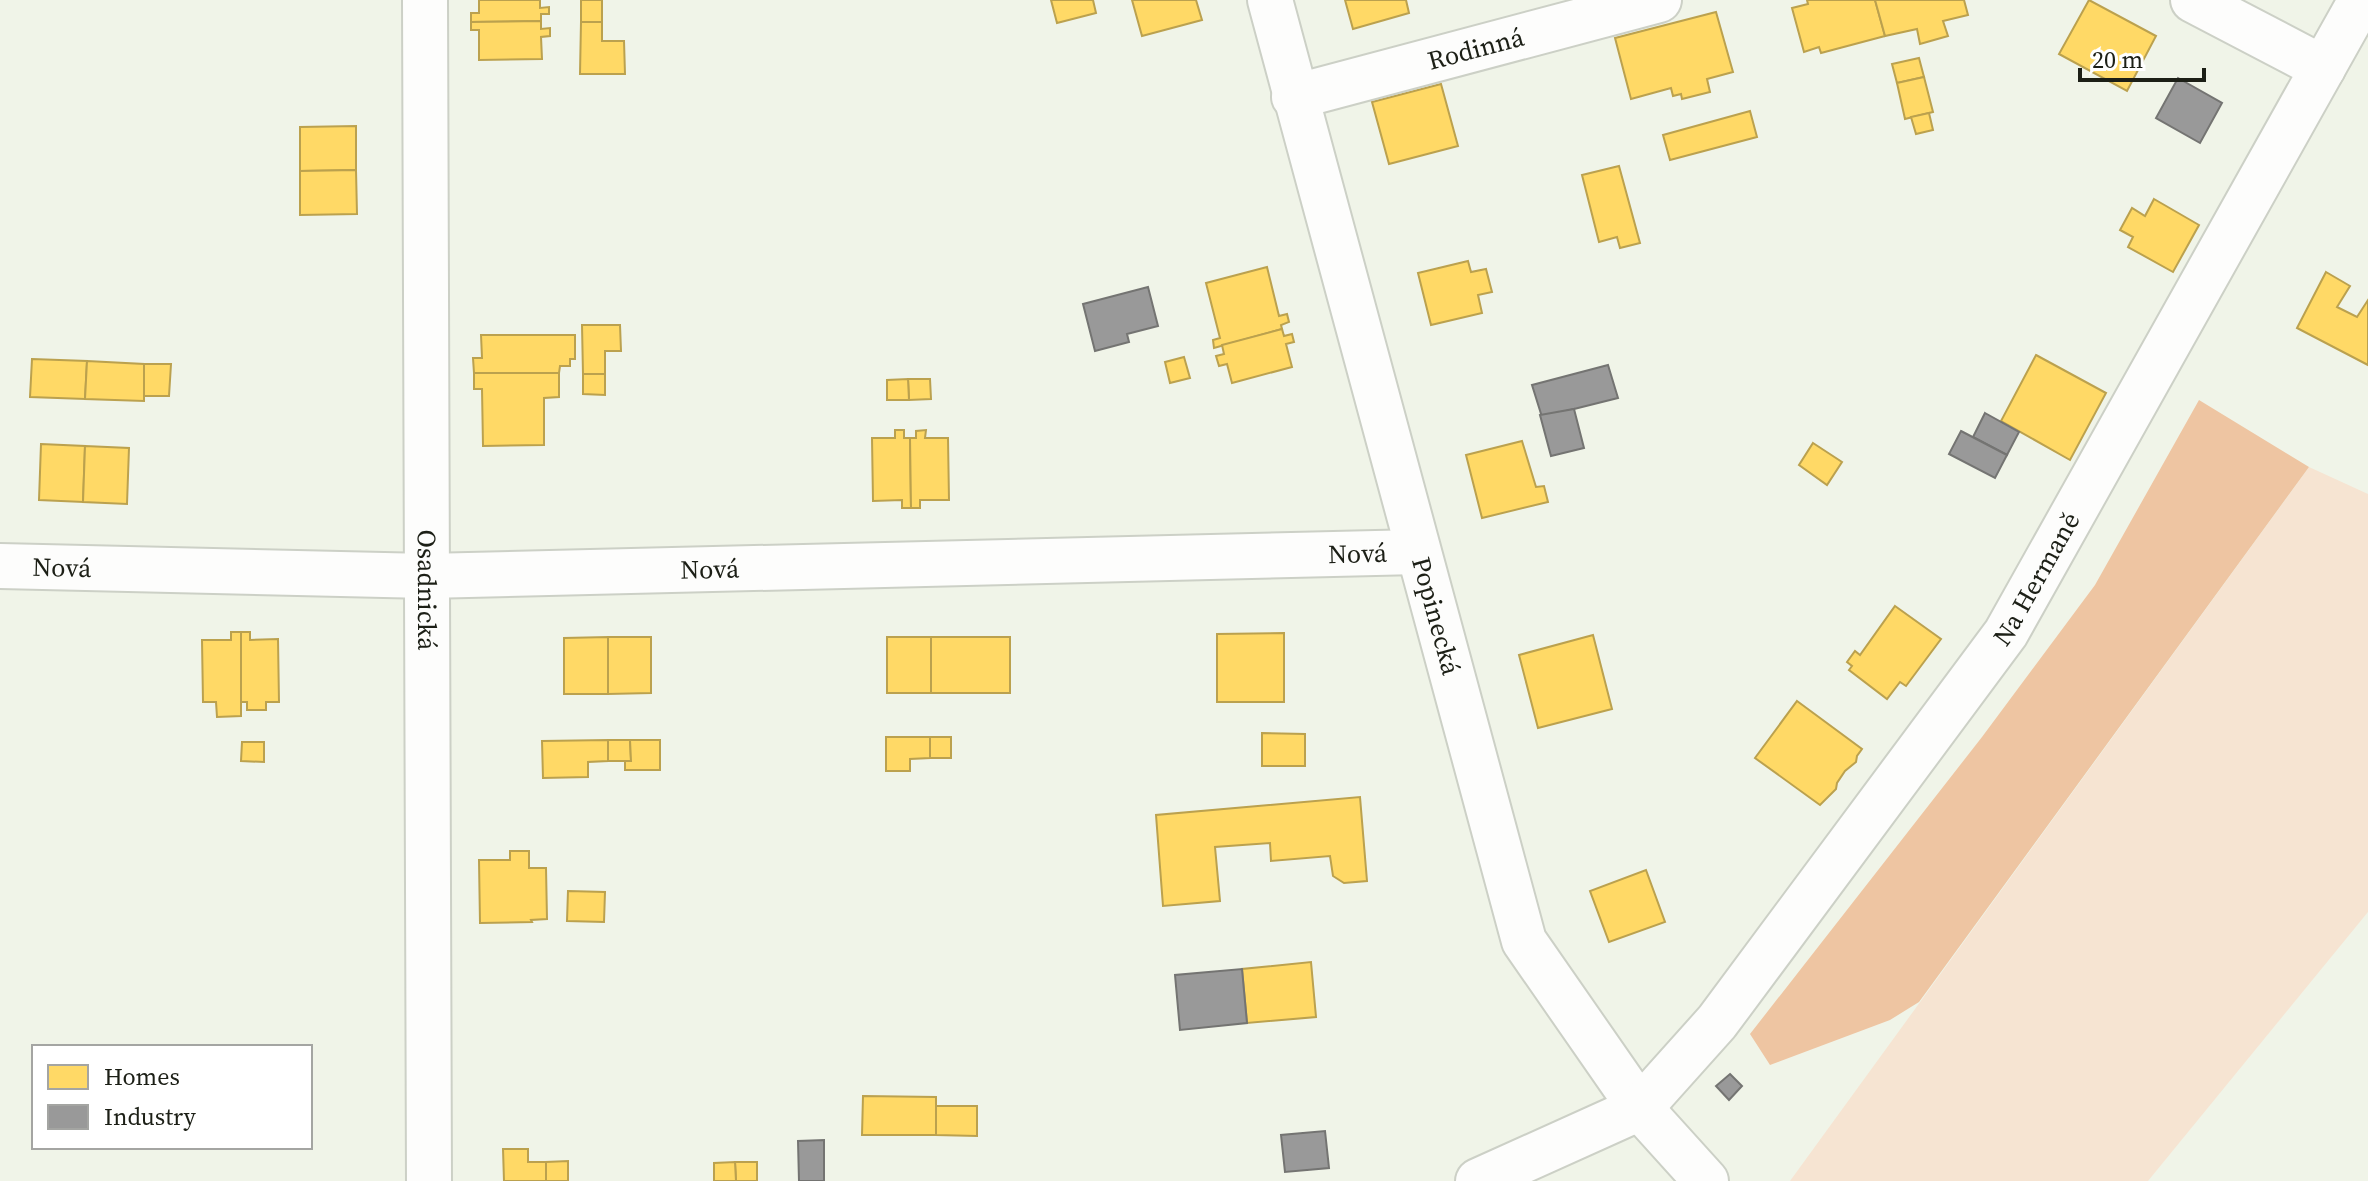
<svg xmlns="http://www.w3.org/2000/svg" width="2368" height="1181" font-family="'Source Serif 4',serif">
<rect width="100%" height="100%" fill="#f0f4e8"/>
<path fill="#f6e4d2" d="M2309,467L2368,494V912L2148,1181H1790Z"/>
<path fill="#eec5a2" d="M2199,400L2309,467L1919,1002L1890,1020L1770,1065L1750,1034L1982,737L2095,585Z"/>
<g fill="#ffd966" stroke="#bba14e" stroke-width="2">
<path d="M479,0H540V8L549,7V14H541V21L471,22V13H479Z"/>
<rect x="581" y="0" width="21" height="22"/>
<path d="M1051,0H1093L1096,13L1057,23Z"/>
<path d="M1132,0H1196L1202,20L1142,36Z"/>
<path d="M1345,0H1406L1409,13L1353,29Z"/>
<path d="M1807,0H1875L1885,36L1821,53L1819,47L1804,52L1792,8L1808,4Z"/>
<path d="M1875,0H1964L1968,15L1943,21L1948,36L1920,44L1917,29L1885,36Z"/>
<path d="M2089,0L2156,36L2127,91L2059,54Z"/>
<path d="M1716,12L1733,72L1707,79L1710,92L1682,99L1681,94L1673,96L1671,88L1631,99L1615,38Z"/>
<path d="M541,21V29L550,28V36L541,37L542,59L479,60V30H471V22Z"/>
<path d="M581,22H602V41H624L625,74H580Z"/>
<path d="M1919,58L1924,77L1897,83L1892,64Z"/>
<path d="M1924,77L1933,112L1905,119L1897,83Z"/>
<path d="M1441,84L1458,146L1389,164L1372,102Z"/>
<path d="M1750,111L1757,137L1670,160L1663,135Z"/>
<path d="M1929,113L1933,130L1916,134L1911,117Z"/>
<path d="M356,126V170L300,171V127Z"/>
<path d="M1619,166L1640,243L1620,248L1617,237L1599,242L1582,175Z"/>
<path d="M356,170L357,214L300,215V171Z"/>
<path d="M2154,199L2199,225L2173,272L2128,247L2133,237L2120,230L2132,208L2145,216Z"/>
<path d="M1468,261L1471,272L1486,269L1492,292L1478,295L1482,313L1431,325L1418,273Z"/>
<path d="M1267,267L1279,316L1287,314L1289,322L1281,325L1282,329L1214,348L1213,340L1220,338L1206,283Z"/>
<path d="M2326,272L2350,286L2337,307L2357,317L2368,300V365L2297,328Z"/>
<path d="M582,325H620L621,351H605V374H583Z"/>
<path d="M1282,329L1284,336L1292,334L1294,342L1286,344L1292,367L1232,383L1227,364L1219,366L1216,356L1224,354L1222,345Z"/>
<path d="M481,335H575V359H570V366H560L559,373H474L473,358H482Z"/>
<path d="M2036,355L2106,393L2070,460L2001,421Z"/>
<path d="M1184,357L1190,378L1170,383L1165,362Z"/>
<path d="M32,359L87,361L85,399L30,397Z"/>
<path d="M87,361L144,364V401L85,399Z"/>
<path d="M144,364H171L169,396H144Z"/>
<path d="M474,373H559V397L544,398V445L483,446L482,389H474Z"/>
<path d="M583,374H605V395L583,394Z"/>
<path d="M908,379H930L931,399L909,400Z"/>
<path d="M908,379L909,400H887V380Z"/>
<path d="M895,430H904V438H910L911,508H902V500L873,501L872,438H895Z"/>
<path d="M926,430L925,438H948L949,500H920V508H911L910,438H916V431Z"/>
<path d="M1522,441L1536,487L1544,486L1548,502L1482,518L1466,455Z"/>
<path d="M1813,443L1842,462L1827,485L1799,465Z"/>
<path d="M41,444L85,446L83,502L39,500Z"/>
<path d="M85,446L129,448L127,504L83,502Z"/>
<path d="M1895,606L1941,639L1906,686L1900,682L1887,699L1849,670L1852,666L1847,662L1855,651L1860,655Z"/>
<path d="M231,632H241V716L217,717L216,702H203L202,640H231Z"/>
<path d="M241,632H250V640L278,639L279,702H266V710H247V702H241Z"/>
<path d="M1284,633V702H1217V634Z"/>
<path d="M1593,635L1612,709L1538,728L1519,655Z"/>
<path d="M608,637V694H564V638Z"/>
<path d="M608,637H651V693L608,694Z"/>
<rect x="887" y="637" width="44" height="56"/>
<rect x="931" y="637" width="79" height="56"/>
<path d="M1797,701L1862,749L1857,756L1856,762L1845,771L1837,783L1836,789L1820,805L1755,758Z"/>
<path d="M1262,733L1305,734V766H1262Z"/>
<path d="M886,737H930V758L910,759V771H886Z"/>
<rect x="930" y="737" width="21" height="21"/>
<path d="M608,740V761L588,762V777L543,778L542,741Z"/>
<path d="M608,740H630L631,761H608Z"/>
<path d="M630,740H660V770H625V761H631Z"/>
<path d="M242,742H264V762L241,761Z"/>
<path d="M1360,797L1367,881L1344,883L1333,876L1330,856L1271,861L1270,843L1215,847L1220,901L1163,906L1156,815Z"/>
<path d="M510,851H529V868H546L547,919L531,920L532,922L480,923L479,860H510Z"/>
<path d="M1646,870L1665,922L1609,942L1590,891Z"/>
<path d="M568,891L605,892L604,922L567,921Z"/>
<path d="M1311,962L1316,1017L1247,1023L1242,969Z"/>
<path d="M863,1096L936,1097V1135H862Z"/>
<path d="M936,1106H977V1136L936,1135Z"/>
<path d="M503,1149H528V1162H546V1181H504Z"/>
<path d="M568,1161V1181H546V1162Z"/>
<path d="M735,1162H757V1181H736Z"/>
<path d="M735,1162L736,1181H714V1163Z"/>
</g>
<g fill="#999" stroke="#747472" stroke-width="2">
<path d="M2178,78L2222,103L2200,143L2156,118Z"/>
<path d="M1148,287L1158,326L1127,334L1129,342L1095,351L1083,304Z"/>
<path d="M1608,365L1618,398L1542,417L1532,385Z"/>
<path d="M1574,409L1584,448L1551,456L1540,415Z"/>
<path d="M1985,413L2019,432L2007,455L1973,437Z"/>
<path d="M1961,431L2007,455L1995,478L1949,454Z"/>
<path d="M1242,969L1247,1023L1180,1030L1175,975Z"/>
<path d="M1730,1074L1742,1086L1729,1100L1716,1086Z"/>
<path d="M1325,1131L1329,1168L1285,1172L1281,1135Z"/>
<path d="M824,1140V1181H799L798,1141Z"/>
</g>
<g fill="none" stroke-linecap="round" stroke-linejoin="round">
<g stroke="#ccd0c6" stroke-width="48">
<g id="minor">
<path id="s1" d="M425,0L429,1181"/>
<path id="s2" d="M1270,0L1524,941L1640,1108L1706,1181"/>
<path d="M2193,0L2323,68"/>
<path id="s3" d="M1294,97L1659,0"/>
<path id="s4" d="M0,566L427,576L1418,552"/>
<path id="s5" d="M1478,1181L1640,1108L1717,1022L2006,633L2361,0"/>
</g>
</g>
<use href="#minor" stroke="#fdfdfc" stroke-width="44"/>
</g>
<g text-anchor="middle" stroke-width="8" stroke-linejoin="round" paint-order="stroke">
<g font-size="26" fill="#1c1f16" stroke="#fff">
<text dy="9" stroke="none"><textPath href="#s3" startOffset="188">Rodinná</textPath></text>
<text dy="9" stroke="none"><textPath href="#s4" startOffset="1358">Nová</textPath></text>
<text dy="9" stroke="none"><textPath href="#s4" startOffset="62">Nová</textPath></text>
<text dy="9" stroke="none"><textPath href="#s4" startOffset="710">Nová</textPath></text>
<text dy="9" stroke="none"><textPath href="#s5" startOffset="840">Na Hermaně</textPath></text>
<text dy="9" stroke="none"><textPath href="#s1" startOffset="590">Osadnická</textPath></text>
<text dy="9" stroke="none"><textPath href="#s2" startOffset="638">Popinecká</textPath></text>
</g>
</g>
<rect x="32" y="1045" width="280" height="104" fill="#ffffff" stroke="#a4a5a2" stroke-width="2"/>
<rect x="48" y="1065" width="40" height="24" fill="#ffd966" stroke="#a4a5a2" stroke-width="2"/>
<text x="104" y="1085" font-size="24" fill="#1c1f16">Homes</text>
<rect x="48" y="1105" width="40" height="24" fill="#999999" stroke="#a4a5a2" stroke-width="2"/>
<text x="104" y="1125" font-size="24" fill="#1c1f16">Industry</text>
<path d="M2080 68v12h124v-12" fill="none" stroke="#1c1f16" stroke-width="4"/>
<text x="2092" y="68" font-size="24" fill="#1c1f16" stroke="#ffffff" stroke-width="6" paint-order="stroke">20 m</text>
</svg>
